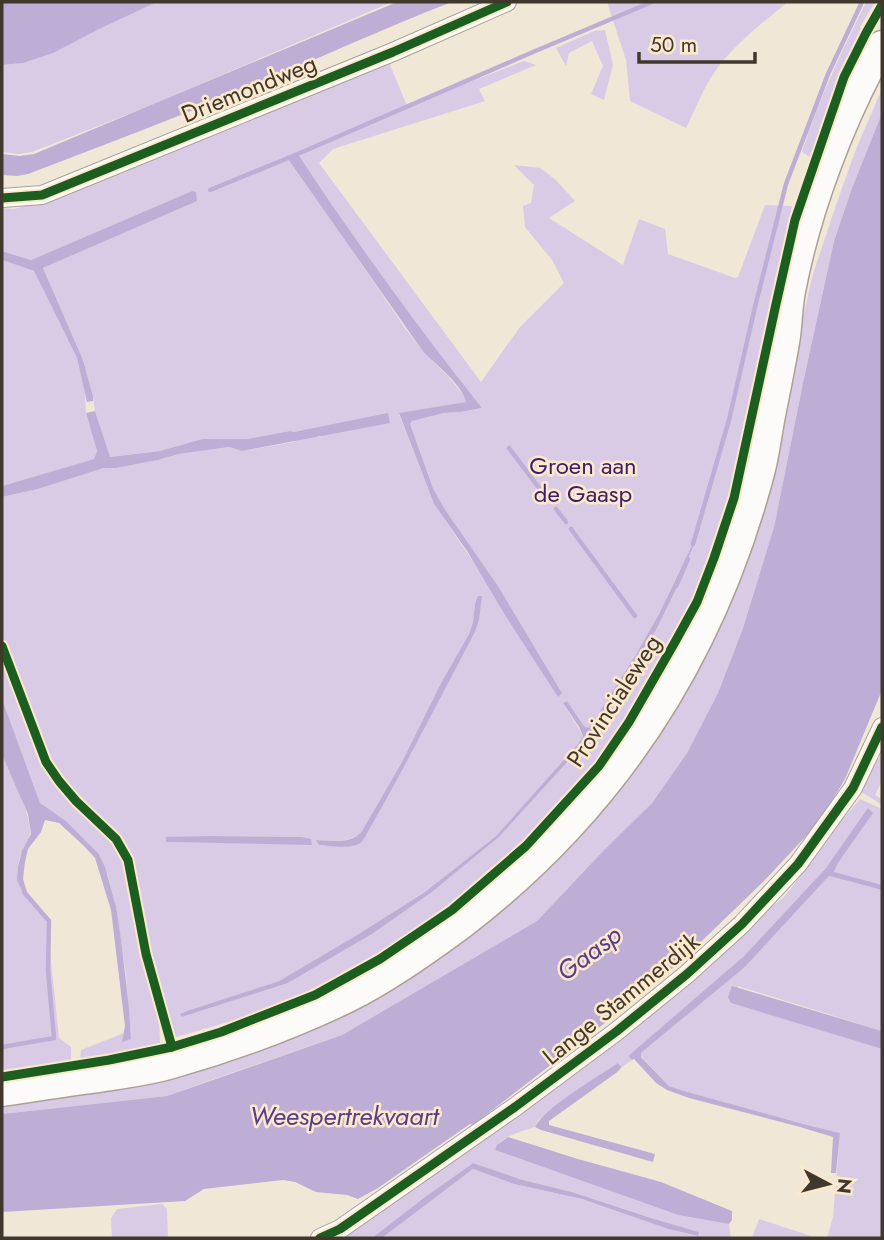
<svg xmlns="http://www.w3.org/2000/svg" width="884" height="1240" font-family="Jost,sans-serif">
<rect width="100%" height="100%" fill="#f1e7d7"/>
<g fill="#d9cbe6" fill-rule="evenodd">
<path d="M157,2H392L149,106L32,152L19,154L2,152V65L23,63Z"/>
<path d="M607,2H788C760,25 730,47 710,79C701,94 694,112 686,128L630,101L626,60Z"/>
<path d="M866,2H875L860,27L863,30L838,77L811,158L802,152C818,100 842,51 866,2Z"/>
<path d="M605,30L613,65L604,100L591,94L603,66L592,41L569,53L566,66L556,48L594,31Z"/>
<path d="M388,60L407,106L524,61L536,65L479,89L485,101L333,149L319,163L481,382L520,327L564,283L552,260L525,227L523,206L531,203L534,185L514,165L540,168L556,180L575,201L549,218L623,265L639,219L665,229L668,254L735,278L738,277L765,205L792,206L733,482L693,600L664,656L624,723L594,765L566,799L502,862L450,905L368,962L269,1010L173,1038L148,947L132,859L128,849L120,839L63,784L44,751L2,638V497L38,489L104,468H116L158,460L179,454L229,447L242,451L294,442C302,437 313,437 322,437L305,430L294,432L290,431L247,439H202L160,451L109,457L95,411L93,396L83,360L43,268L181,207L186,206L192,191L31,260L2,251V208L14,209L41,202ZM298,154C356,242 417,326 482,408L461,412L444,413L412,421L410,424L433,488L444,508L498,586L562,693L434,504L399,414L467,402L465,397L447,375L424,353L405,328L317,199ZM682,566L656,630L591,736L499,837L432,892L372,934L288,983L182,1017L181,1014L190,1010L279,981L357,935L425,892L496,836L578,744L583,736L563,703L567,701L584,726L588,728L592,724L635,656L659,614ZM481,596L479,620L475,632C438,702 402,772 362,841C351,850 333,846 319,845L317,840C334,840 350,844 362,831L402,762L441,683L469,634L473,622L475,604ZM211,836L301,837L312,844L166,842Z"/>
<path d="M882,89V113L852,188L834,241L803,383L774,527L743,628L718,693L687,753L652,803L604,850L537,921L342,1035L217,1078L167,1096L2,1114V1103L382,992L667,716L797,342L813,274L836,205L856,149Z"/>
<path d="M2,260L34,271L77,358L85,392L86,413L97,451L94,459L2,486Z"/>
<path d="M2,656L41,759L58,788L117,846L124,860L129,891L141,950L159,1019L160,1043L80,1060L81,1050L124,1033L123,1041L131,1038L126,975L116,906L108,876L99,854L66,821L40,803L2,699Z"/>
<path d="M882,754V781L875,795L880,798L882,794V805L860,791V784Z"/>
<path d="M2,755C11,777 29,807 30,831C31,838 25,843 22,850C16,866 16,883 25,897L27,892L49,926L50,952L59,1038L71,1047V1062L2,1070Z"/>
<path d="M860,799L882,809V885L834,873L837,863L826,868L744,956L628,1056L632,1060L622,1067L619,1063L538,1120L535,1127C521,1132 502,1135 495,1150L678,1215L729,1224L731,1238H382L473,1169L514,1184L582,1199L668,1229L697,1236L699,1232L651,1218L572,1192L523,1180L473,1163L425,1197L372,1238H326L783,898L795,883L802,866Z"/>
<path d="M829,876L882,890V1031L738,986L732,1003L882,1049V1238H827L833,1217L840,1133L807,1125L684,1091L669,1086L641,1056V1053L745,967Z"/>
<path d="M162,1204L167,1209L168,1238H112L111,1218L117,1209Z"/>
<path d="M759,1219L817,1238H752Z"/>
</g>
<g fill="#beaed6">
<path d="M2,2H157L99,29L53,53L23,63L2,65Z"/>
<path d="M397,2H452C384,28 318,59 251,87C177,117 102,146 28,174L17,176L2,175V154L20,156L34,154Z"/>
<path d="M882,113V690L845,779L821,820L764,881L680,962L636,999L473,1125L470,1124L378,1188L358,1199L347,1195L316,1192L295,1182L283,1180L204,1189L185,1201L2,1212V1114L167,1096L342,1035L537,921L604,850L652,803L687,753L718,693L743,628L774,527L803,383L834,241L852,188Z"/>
<path d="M298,154C356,242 417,326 482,408L461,412L444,413L412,421L410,424L433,488L444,508L498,586L562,693L558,697L505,615L467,551L434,504L399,413L466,402C463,386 437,365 424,353L286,156Z"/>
<path d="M192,191L196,192L197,201L43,268L83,360L93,396V401L87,402L77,358L34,271L2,260V251L31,260Z"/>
<path d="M95,411L110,457L160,451L202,439H247L290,431L294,432L388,413L390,423L242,451L229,447L179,454L158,460L116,468H104L38,489L2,497V486L94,459L97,451L86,413Z"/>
<path d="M700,529L675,591L656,630L610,708L591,736L499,837L432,892L372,934L288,983L182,1017L180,1014L190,1010L279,981L357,935L425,892L496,836L578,744L583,736L579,727L563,703L567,701L584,726L588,728L592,724L635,656L659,614Z"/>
<path d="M478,596H482L479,620L475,632C438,702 402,773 362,842C351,850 332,846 319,845L316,840C333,840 350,845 362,831L402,762L441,683L469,634L473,622L475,604Z"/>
<path d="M2,699L40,803L66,821L99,854L105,867L116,906L121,939L129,1008L131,1039L122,1042L125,1026L111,910L95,858L84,846L59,823L45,820L41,832L28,849L25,862L23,879L27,892L25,898L17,880L18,867L22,850L31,834L28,814L2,755Z"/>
<path d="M868,808L873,813L838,863L834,872L882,885V890L829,876L745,967L641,1053V1057L669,1086L684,1091L807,1125L840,1133L836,1173H831L833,1137L800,1127L689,1098L667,1090L656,1083L634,1059L632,1060L628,1056L744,956L826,868Z"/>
<path d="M211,836L301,837L311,839L312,845L166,842V837Z"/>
<path d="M732,986L882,1031V1049L731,1003L728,997Z"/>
<path d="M618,1063L622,1067L616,1073L549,1121V1125L655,1154L653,1162L541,1130L535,1127C544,1108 599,1076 618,1063Z"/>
<path d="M508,1137L578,1159L661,1182L732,1211V1220L729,1224L678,1215L495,1150L497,1145Z"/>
<path d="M473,1163L523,1180L572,1192L651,1218L699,1232L698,1236L668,1229L582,1199L514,1184L473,1169L382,1238H372L425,1197Z"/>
</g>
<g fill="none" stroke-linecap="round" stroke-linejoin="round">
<g stroke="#beaed6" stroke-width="4.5">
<path d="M210,190L293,156L533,52L652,2"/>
<path d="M509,448L549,501"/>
<path d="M556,509L566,522"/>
<path d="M571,529L635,616"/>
<path d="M693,544L729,420L755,307L786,184L828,74L862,2"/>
<path d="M676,586L688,559"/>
<path d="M2,1047L54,1038L48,970L49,921L24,892"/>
</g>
<g stroke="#a8a194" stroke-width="20">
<g id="minor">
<path d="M2,198L42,195L393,52L507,2"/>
<path d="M320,1238L340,1229L515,1107L617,1031L687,974L742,924L798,864L853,788L882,727"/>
</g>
</g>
<g stroke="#a8a194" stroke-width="31">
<path id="primary" d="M2,1092C34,1087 66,1082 98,1078C123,1074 149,1071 172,1064C232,1047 292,1025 348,998C388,978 426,951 461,925C614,808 713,654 761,469C766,449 768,429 772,410C777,385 782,361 786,336C788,321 788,306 791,291C807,207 841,119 882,45"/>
</g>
<use href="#minor" stroke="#fdfbf9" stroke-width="18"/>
<use href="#primary" stroke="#fdfbf9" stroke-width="28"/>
<g stroke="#fce9cc" stroke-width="13">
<g id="cycleway">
<path d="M2,198L42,195L393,52L507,2"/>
<path d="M2,646L46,762L59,781L76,801L116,839L128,860L146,954L172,1047"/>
<path d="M2,1077L109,1060L172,1047L221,1032L315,995L380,959L452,910L526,846L599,766L629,722L675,642L697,602L714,558L734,498L776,304L795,220L844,77L866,33L882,5"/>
<path d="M320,1238L340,1229L515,1107L617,1031L687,974L742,924L798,864L853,788L882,727"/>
</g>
</g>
<use href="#cycleway" stroke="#1b5e20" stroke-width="9"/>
</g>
<g text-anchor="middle" stroke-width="5" stroke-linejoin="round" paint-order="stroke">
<g font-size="24" fill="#40382d" stroke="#fce9cc">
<text transform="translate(249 89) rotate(-22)" y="8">Driemondweg</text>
<text transform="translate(614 701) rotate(-57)" y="8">Provincialeweg</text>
<text transform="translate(621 999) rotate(-39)" y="8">Lange Stammerdijk</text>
</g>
<g font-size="24" fill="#3b1d68" stroke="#fce9cc">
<text x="583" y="474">Groen aan<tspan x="583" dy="28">de Gaasp</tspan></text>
</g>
<g font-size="26" font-style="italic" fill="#583e8b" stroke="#fce9cc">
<text transform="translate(589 953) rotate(-37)" y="9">Gaasp</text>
<text x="344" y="1125">Weespertrekvaart</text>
</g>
</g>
<rect width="884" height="1240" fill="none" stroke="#40382d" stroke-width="7"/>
<g transform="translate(828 1184) rotate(97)" stroke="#fce9cc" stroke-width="5" paint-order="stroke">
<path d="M0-5L12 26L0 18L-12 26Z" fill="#40382d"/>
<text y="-10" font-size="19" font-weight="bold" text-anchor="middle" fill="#40382d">N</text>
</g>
<path d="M639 52v10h116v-10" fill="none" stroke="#40382d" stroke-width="3.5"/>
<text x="650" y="52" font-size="21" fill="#40382d" stroke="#fce9cc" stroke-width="5" paint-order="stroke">50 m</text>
</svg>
